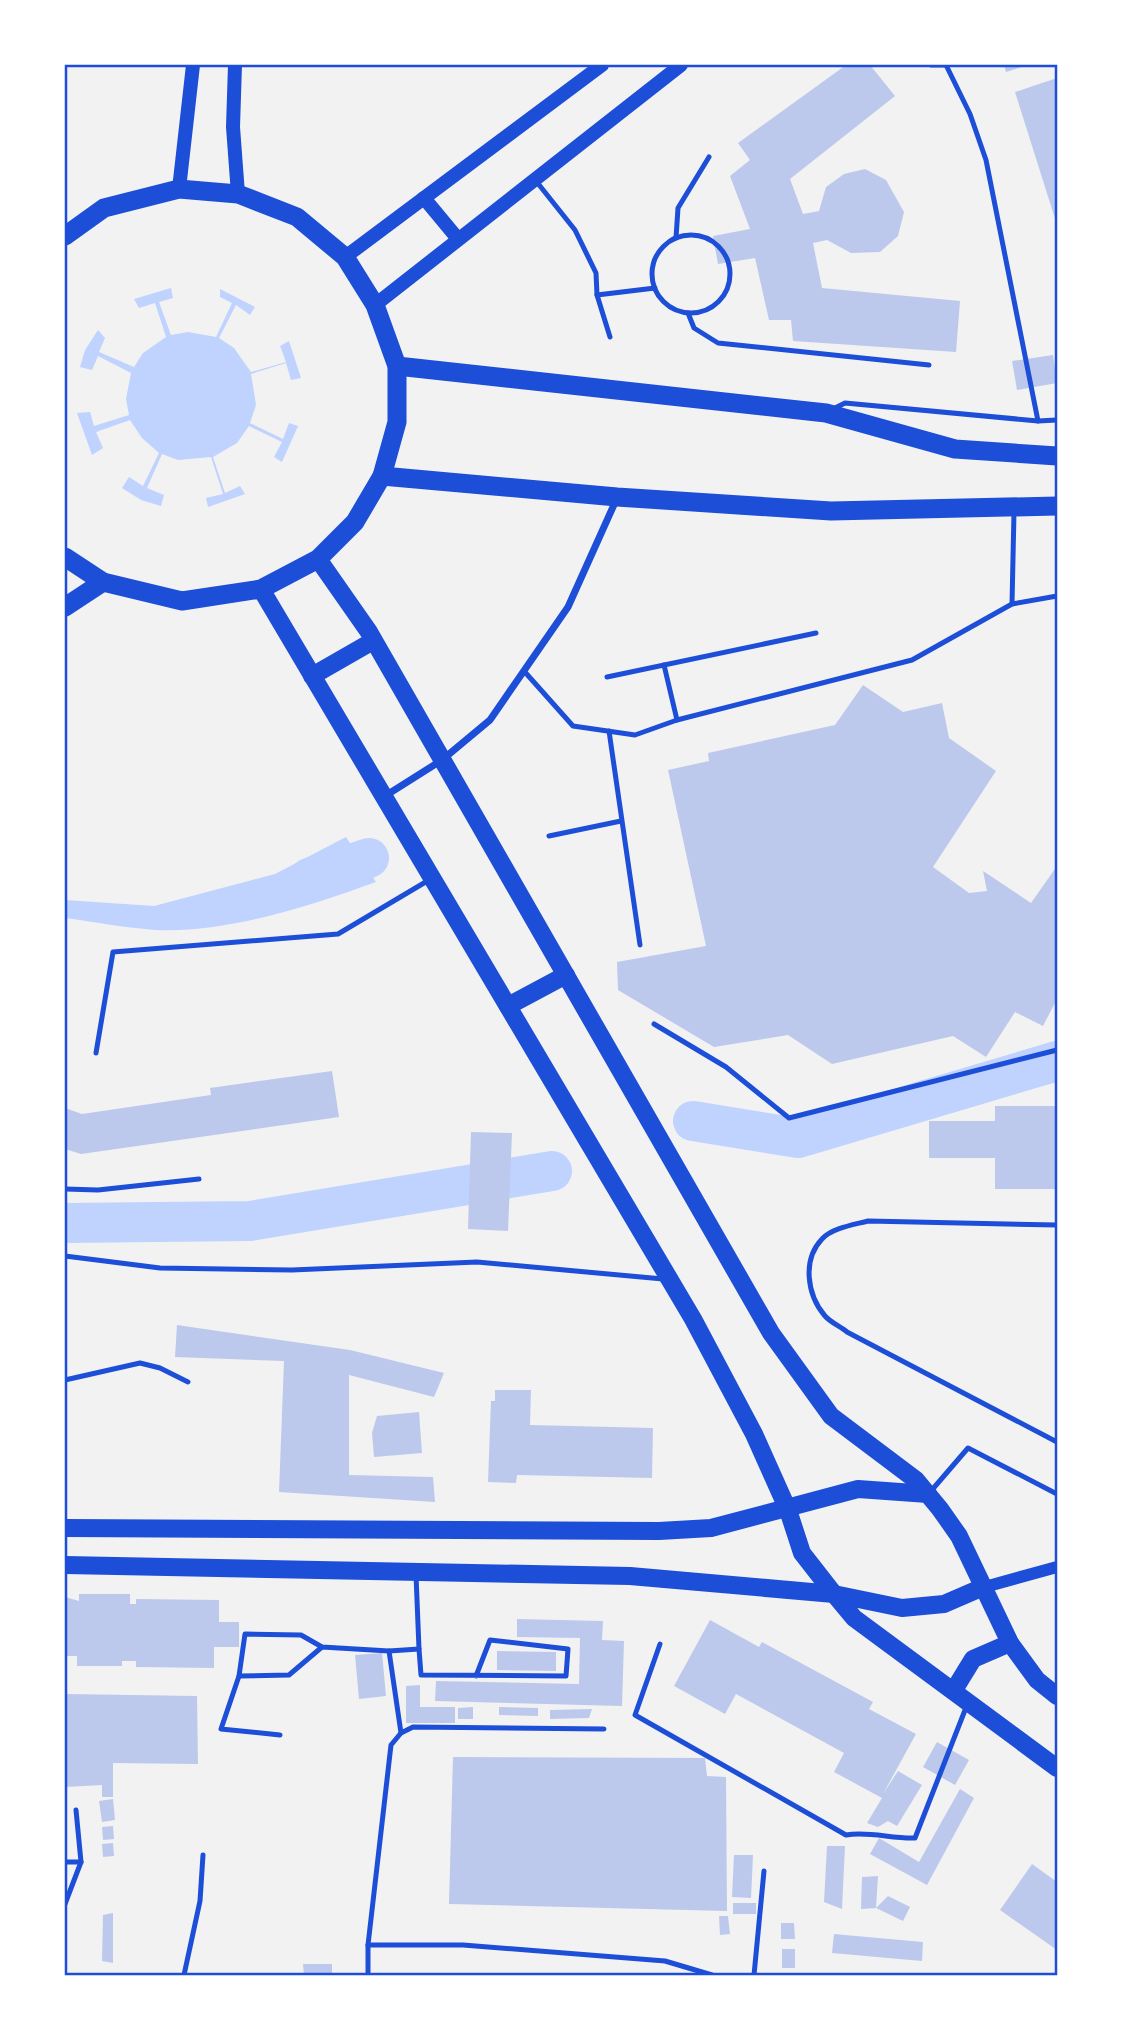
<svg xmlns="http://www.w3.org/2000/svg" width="1122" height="2040" font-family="'Exo 2',sans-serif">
<rect width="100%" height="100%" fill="#f2f2f2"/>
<g fill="#bfd3fe">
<path d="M171,288L173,298L159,302L171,335L188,332L216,337L232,303L220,297V289L255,307L250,315L236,305L219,338L234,348L251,372L286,362L280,346L289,341L301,378L291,380L286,363L251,374L256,405L250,423L283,439L289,423L298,426L282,462L274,457L282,442L249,426L237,443L213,457L225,493L240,486L245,494L208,507L206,498L223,494L211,457L178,460L162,454L147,488L164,495L161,506L141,500L122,488L129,477L143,486L159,453L142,438L130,420L96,432L103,448L92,455L77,413L90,412L94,426L129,415L126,399L131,373L98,356L92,370L80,367L85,350L98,330L105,338L99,352L134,367L143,353L166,337L155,303L139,308L134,299Z"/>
<path d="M346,837L376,882C310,906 228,933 156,930C126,928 95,922 65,918V900L154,906L275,874Z"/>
</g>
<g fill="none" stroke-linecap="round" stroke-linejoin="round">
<g stroke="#bfd3fe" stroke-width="40">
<path d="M309,878L369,858"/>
<path d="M693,1121L798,1138L1057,1061"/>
<path d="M65,1223L250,1221L552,1171"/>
</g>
</g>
<g fill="#bdc9ec">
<path d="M846,65H870L895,96L790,179L803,214L819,211L826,187L844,174L865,169L886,180L904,212L898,236L880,252L851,253L827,240L813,243L822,288L960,301L956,352L793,341L791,320H769L755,258L718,264L713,236L750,229L730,176L750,160L738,143Z"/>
<path d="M1004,65H1028L1006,72Z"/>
<path d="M1057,78V225L1015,92Z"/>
<path d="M1053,355L1057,383L1017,390L1012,361Z"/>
<path d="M863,685L903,712L942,703L949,738L996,771L933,867L969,893L987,891L983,871L1031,903L1057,866V999L1043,1026L1015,1012L986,1057L953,1036L832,1064L788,1035L714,1047L618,990L617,962L706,946L668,770L709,761L708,753L835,725Z"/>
<path d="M332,1071L339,1117L81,1154L65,1149V1108L82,1114L211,1095L210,1088Z"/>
<path d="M995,1106H1057V1189H995V1158H929V1121H995Z"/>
<path d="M471,1132L512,1133L508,1231L468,1229Z"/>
<path d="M177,1325L350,1350L444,1373L434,1397L349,1375V1475L433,1477L435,1502L279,1492L284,1361L175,1357Z"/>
<path d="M495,1390H531L530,1425L653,1428L652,1478L517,1475L516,1483L488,1482L491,1401H495Z"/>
<path d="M419,1412L422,1453L374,1457L372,1433L377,1416Z"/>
<path d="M79,1594H130V1604H136V1599L219,1600V1622H239V1647H214V1668L136,1667V1661H122V1666H77V1656H65V1597L79,1601Z"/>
<path d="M517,1619L603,1621L602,1640L624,1641L622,1706L435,1701L436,1681L579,1684L580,1638L517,1637Z"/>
<path d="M710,1620L759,1647L762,1642L873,1702L869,1709L916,1734L883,1794L898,1771L922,1785L897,1826L888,1821L878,1827L867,1823L882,1798L834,1772L844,1753L736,1694L725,1714L674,1686Z"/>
<path d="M497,1651L556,1652V1671L497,1670Z"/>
<path d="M382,1653L386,1696L359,1699L355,1655Z"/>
<path d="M420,1685V1707H455V1723H406V1686Z"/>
<path d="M65,1694L197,1696L198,1764L113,1763V1797H102V1785L65,1787Z"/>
<path d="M473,1707V1719H458V1708Z"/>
<path d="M499,1707L538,1708V1716L499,1715Z"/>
<path d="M592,1709L589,1718L550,1719V1710Z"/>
<path d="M937,1742L969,1760L955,1785L923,1767Z"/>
<path d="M453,1757L705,1758L707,1776L726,1777L727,1911L449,1904Z"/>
<path d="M960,1789L974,1798L927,1885L870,1854L879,1838L919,1862Z"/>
<path d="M113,1799L115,1820L102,1822L99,1801Z"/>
<path d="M113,1826L114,1839L103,1840L102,1827Z"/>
<path d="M113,1843L114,1856L103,1857L102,1844Z"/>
<path d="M827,1846H845L842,1909L824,1902Z"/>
<path d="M734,1855H753L751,1898L732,1897Z"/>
<path d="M1032,1864L1057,1882V1950L1000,1910Z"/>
<path d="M878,1876L876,1908L888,1896L910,1907L903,1921L876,1908L861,1909L862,1877Z"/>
<rect x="733" y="1903" width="23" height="11"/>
<path d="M113,1913V1963L102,1961L103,1915Z"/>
<path d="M719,1916H728L730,1934L720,1935Z"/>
<path d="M781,1923H794L795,1939H781Z"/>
<path d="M834,1934L923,1942L922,1961L832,1953Z"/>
<rect x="782" y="1949" width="13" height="19"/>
<path d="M303,1964H332V1975H304Z"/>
</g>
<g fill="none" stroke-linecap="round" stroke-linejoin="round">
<g stroke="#1d4ed8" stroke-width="5">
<path d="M931,65H947"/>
<path d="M946,65L970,114L986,160L1038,421L1057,420"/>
<path d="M536,181L575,230L596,273L597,295L610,337"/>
<circle cx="691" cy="274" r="39"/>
<path d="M676,238L678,208L709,157"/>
<path d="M597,295L655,288"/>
<path d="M688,313L694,328L718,343L929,365"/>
<path d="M833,409L845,403L1038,421"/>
<path d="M1012,604L1014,512"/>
<path d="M664,665L677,720"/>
<path d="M524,671L573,726L635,735L677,720L912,660L1012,604L1057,596"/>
<path d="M607,677L816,633"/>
<path d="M609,731L640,945"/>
<path d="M549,836L621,821"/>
<path d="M654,1024L726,1067L789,1118L1057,1050"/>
<path d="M96,1053L113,952L338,934L429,880"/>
<path d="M65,1189L98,1190L199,1179"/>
<path d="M1057,1225L868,1221C853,1225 832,1228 822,1239C802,1260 807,1295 825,1316C830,1322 841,1327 847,1332L1057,1442"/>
<path d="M65,1256L160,1268L292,1270L477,1262L663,1279"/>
<path d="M65,1380L140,1363L160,1368L188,1382"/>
<path d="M931,1491L968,1448L1057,1494"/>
<path d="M660,1644L635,1715L846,1835C869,1831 892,1839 915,1838L967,1705"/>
<path d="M322,1647L289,1675L239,1676L245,1634L301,1635L322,1647L389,1651L401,1733"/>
<path d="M419,1649L421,1675L566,1676L568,1649L490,1640L476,1676"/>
<path d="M389,1651L419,1649L416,1575"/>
<path d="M239,1676L221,1729L280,1735"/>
<path d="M65,1862H81"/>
<path d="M65,1904L81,1862L76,1810"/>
<path d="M368,1945H463L665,1961L712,1975"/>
<path d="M184,1975L200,1901L203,1855"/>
<path d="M368,1975V1945L391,1745L401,1733L413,1727L604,1729"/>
<path d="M754,1975L764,1871"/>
</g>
<path stroke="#1d4ed8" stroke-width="7" d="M385,796L442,760L490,720L568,607L617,498"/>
<path stroke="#1d4ed8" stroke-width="12" d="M981,1588L1057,1567"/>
<g stroke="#1d4ed8" stroke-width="14">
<path d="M235,65L233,127L238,194"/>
<path d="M179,189L193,65"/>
<path d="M424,198L458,239"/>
<path d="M345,257L602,65"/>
<path d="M375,305L681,65"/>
</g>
<g stroke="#1d4ed8" stroke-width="18">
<path d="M318,559L369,632L771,1333L831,1416L916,1480L940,1509L959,1536L1010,1643L1037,1680L1057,1696"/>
<path d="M261,589L693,1319L754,1434L788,1510L802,1553L834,1594L854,1618L1057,1768"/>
<path d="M312,676L373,641"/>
<path d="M508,1006L566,975"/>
<path d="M65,1528L659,1531L711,1528L858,1489L928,1494"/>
<path d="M65,1565L630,1576L834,1594L902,1608L944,1604L981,1588"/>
<path d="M954,1690L973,1659L1010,1643"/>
</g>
<g stroke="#1d4ed8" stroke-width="19">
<path d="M65,236L104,208L179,189L238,194L297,217L345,257L375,305L397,366V422L382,476L355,522L318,559L261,589L182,601L103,582L65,557"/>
<path d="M397,366L826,413L955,449L1057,456"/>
<path d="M382,476L617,497L831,511L1057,506"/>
<path d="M65,607L103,582"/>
</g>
</g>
<rect width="1122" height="2040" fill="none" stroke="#ffffff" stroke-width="133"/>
<rect x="66" y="66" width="990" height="1908" fill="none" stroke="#1d4ed8" stroke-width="2.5"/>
</svg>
